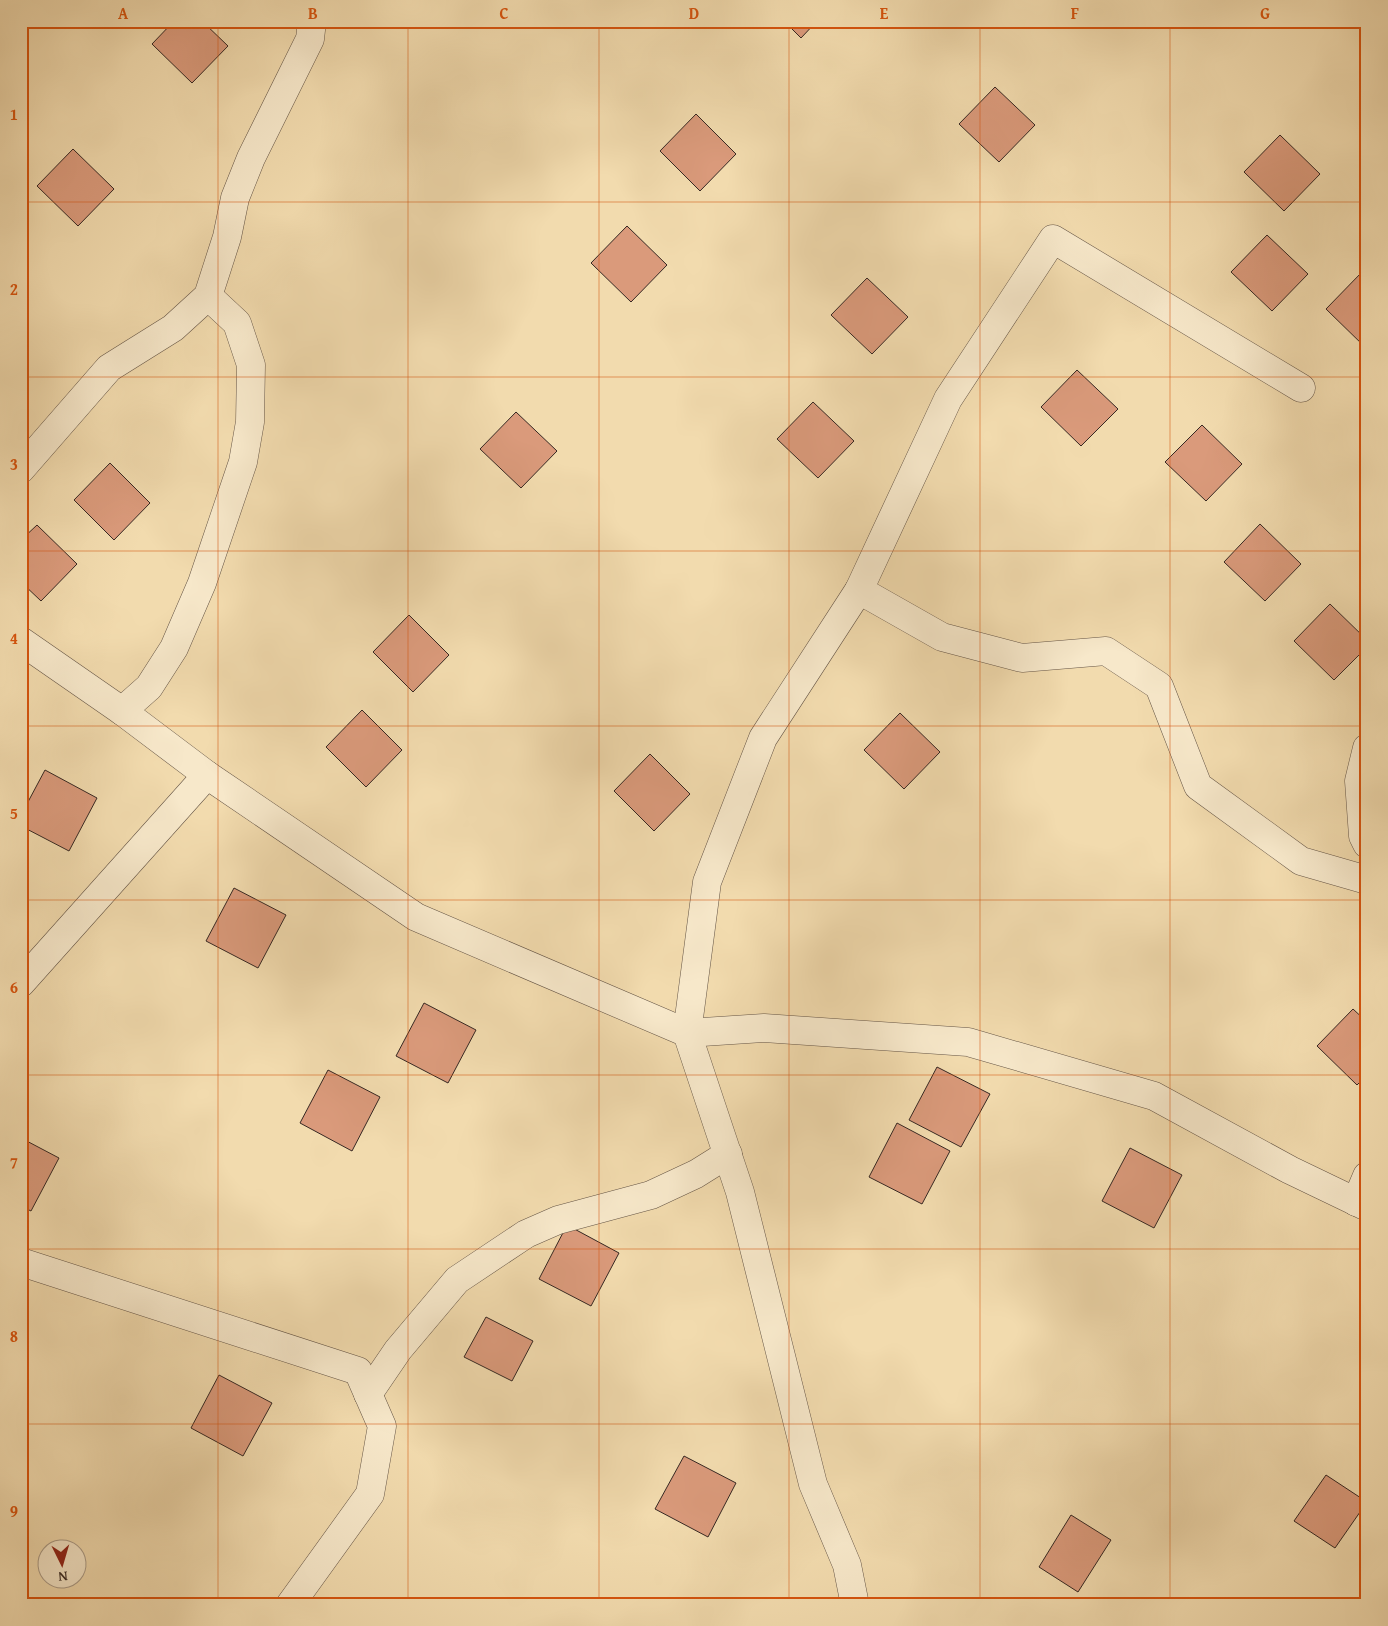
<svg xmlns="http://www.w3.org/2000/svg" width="1388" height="1626" font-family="'Gentium Book Plus',serif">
<rect width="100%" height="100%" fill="#f2dbae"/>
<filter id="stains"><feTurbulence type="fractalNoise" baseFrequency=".004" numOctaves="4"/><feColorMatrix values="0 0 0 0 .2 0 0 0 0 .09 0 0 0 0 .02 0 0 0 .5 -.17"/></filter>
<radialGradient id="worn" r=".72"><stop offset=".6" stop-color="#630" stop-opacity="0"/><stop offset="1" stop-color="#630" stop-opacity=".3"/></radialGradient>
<g fill="#da9a7b" stroke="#362823">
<path d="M174,21H202L228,46L192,83L152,44Z"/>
<path d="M784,21H817L801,38Z"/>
<path d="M995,87L1035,125L999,162L959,124Z"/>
<path d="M696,114L736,154L700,191L660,151Z"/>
<path d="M1280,135L1320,174L1284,211L1244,172Z"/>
<path d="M73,149L114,189L78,226L37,186Z"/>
<path d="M627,226L667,265L631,302L591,263Z"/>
<path d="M1267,235L1308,274L1272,311L1231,272Z"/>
<path d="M1362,272L1367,277L1366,348L1326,309Z"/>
<path d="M867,278L908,317L872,354L831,315Z"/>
<path d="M1077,370L1118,409L1081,446L1041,407Z"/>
<path d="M813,402L854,441L818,478L777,439Z"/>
<path d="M516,412L557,451L521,488L480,449Z"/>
<path d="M1202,425L1242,464L1206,501L1165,462Z"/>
<path d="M110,463L150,503L114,540L74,500Z"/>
<path d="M1260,524L1301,564L1265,601L1224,562Z"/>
<path d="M37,525L77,564L41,601L21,582V540Z"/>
<path d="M1330,604L1367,640V647L1334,680L1294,641Z"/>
<path d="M409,615L449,655L413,692L373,652Z"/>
<path d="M362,710L402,750L366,787L326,747Z"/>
<path d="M900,713L940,752L904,789L864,750Z"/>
<path d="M650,754L690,794L654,831L614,791Z"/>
<path d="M45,770L97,798L69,851L21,826V815Z"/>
<path d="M234,888L286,915L258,968L206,941Z"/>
<path d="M424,1003L476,1030L448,1083L396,1056Z"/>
<path d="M1353,1009L1367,1022V1075L1357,1085L1317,1046Z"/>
<path d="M937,1067L990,1094L961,1147L909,1120Z"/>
<path d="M328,1070L380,1097L352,1151L300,1123Z"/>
<path d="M897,1123L950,1151L922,1204L869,1177Z"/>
<path d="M21,1138L59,1158L31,1211L21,1206Z"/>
<path d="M1130,1148L1182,1175L1154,1228L1102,1201Z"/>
<path d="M567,1225L619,1253L591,1306L539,1279Z"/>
<path d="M486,1317L533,1341L512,1381L464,1357Z"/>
<path d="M219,1375L272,1403L243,1456L191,1428Z"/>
<path d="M684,1456L736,1483L708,1537L655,1509Z"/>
<path d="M1326,1475L1367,1502L1335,1548L1294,1521Z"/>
<path d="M1071,1515L1111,1540L1078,1592L1039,1567Z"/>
</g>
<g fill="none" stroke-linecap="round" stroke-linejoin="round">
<g stroke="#655546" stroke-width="29">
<g id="minor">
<path d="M21,469L109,368L173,328L208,296L227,237L235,198L251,158L310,39L312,21"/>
<path d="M859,590L942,637L1022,658L1106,651L1159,686L1198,786L1301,861L1367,880"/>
<path d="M21,641L122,711L207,775L416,917L687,1033L764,1028L968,1042L1154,1096L1290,1170L1367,1207"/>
<path d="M122,711L149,687L174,648L202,583L243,462L250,422L251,365L237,323L208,296"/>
<path d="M1367,748L1359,781L1363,836L1367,844"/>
<path d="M21,983L207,775"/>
<path d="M1356,1202L1367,1176"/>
<path d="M21,1262L358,1371L382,1426L370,1494L290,1605"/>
<path d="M368,1394L398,1350L457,1280L526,1234L558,1220L651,1195L696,1174L728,1154"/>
<path d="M855,1605L847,1565L813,1484L740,1192L687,1033L707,882L763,738L859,590L948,399L1053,239L1301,388"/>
</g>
</g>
<use href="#minor" stroke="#f7e8ca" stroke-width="28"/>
</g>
<path fill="none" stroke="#d6540e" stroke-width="1" stroke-opacity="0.55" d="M218,21V1605M408,21V1605M599,21V1605M789,21V1605M980,21V1605M1170,21V1605M21,202H1367M21,377H1367M21,551H1367M21,726H1367M21,900H1367M21,1075H1367M21,1249H1367M21,1424H1367"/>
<rect width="1388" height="1626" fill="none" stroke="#f2dbae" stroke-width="55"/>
<g transform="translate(62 1564) rotate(175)"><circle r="24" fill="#f7e8ca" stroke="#aa9b87"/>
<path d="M0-4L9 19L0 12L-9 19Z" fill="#8f2418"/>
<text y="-8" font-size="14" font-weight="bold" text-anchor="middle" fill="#362823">N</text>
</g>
<rect x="28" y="28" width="1332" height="1570" fill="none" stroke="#d6540e" stroke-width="2"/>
<g font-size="16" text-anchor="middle" font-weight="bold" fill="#d6540e">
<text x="123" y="19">A</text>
<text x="313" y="19">B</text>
<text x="504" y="19">C</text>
<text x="694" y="19">D</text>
<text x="884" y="19">E</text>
<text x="1075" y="19">F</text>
<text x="1265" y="19">G</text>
<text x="14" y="120">1</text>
<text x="14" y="295">2</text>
<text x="14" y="470">3</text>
<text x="14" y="644">4</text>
<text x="14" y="819">5</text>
<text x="14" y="993">6</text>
<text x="14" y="1168">7</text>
<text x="14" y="1342">8</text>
<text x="14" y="1517">9</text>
</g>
<rect width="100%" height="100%" filter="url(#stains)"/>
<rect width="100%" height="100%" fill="url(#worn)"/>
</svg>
